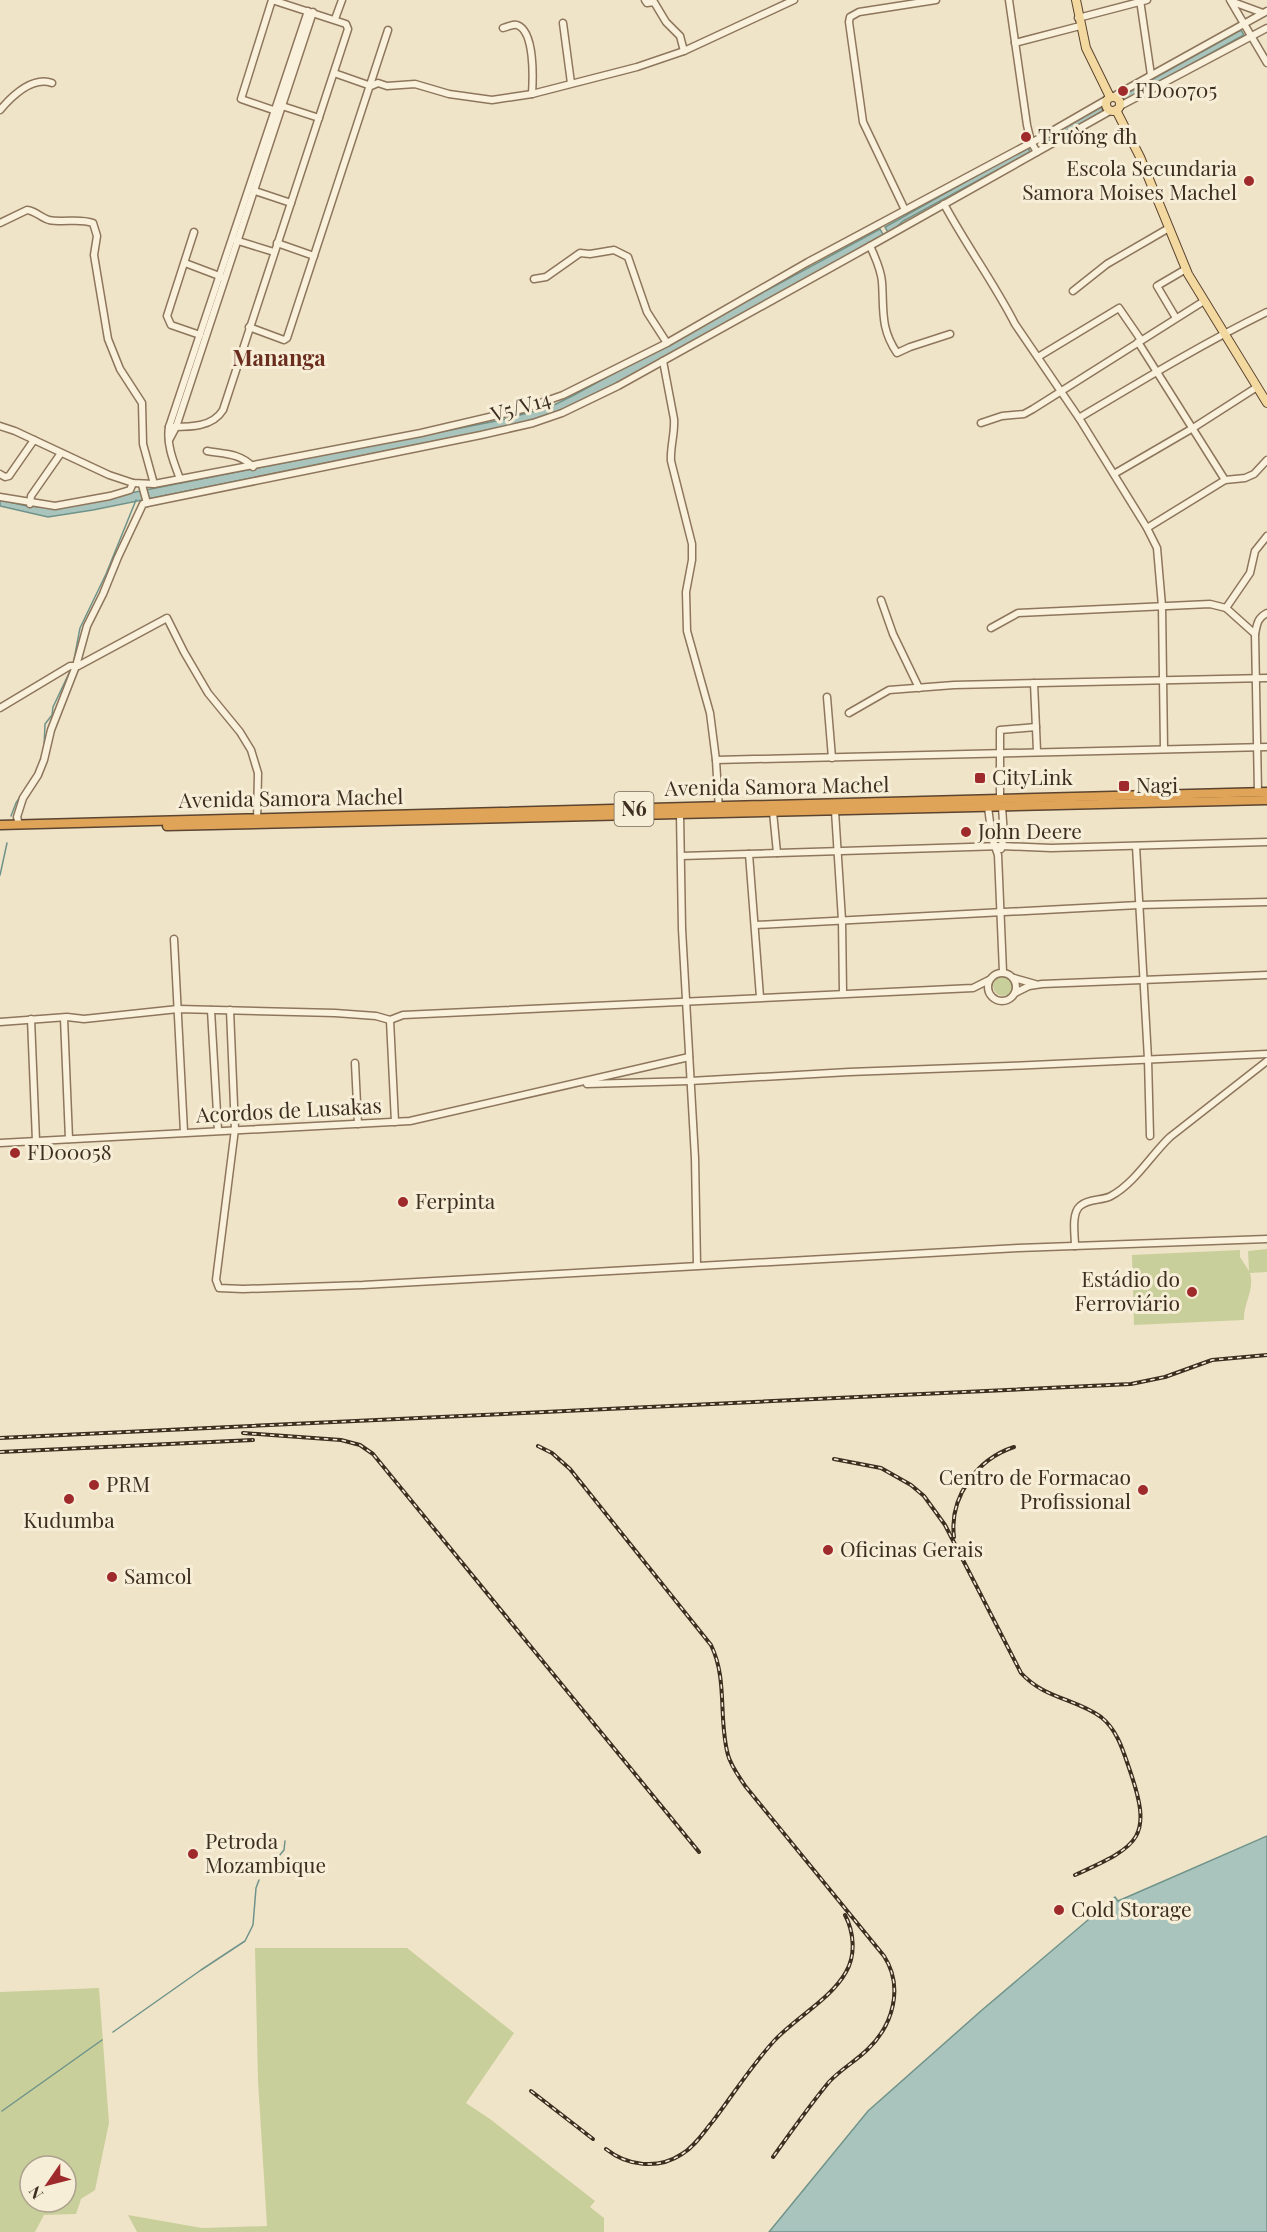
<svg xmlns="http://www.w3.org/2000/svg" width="1267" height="2232" font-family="'Playfair Display',serif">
<rect width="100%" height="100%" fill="#f0e4c8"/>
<g fill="#c9cf9b" fill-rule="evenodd">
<circle cx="1003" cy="986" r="10"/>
<path d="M1267,1249V1272L1250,1273C1255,1291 1243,1303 1244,1320L1134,1325L1132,1255L1240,1250V1257L1249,1271L1248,1251Z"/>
<path d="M255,1948H407L514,2033L466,2103L490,2119L595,2201L590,2207L604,2218V2232H137L128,2215L202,2228L267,2226L258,2081Z"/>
<path d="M99,1988L109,2123L95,2190L81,2199L76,2214L44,2215L35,2232H0V1992ZM30,2166H66V2202H30Z"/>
</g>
<g fill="#a9c4bc" stroke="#6f938a" stroke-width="1.5">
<path d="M1241,30L1244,35L1124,101L1122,96Z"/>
<path d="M1101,107L1103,111L1043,147L1040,141Z"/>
<path d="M1028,147L1030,152L903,221L889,234L885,227Z"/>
<path d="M880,229L884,236L617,384L566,410L528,422L93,510L48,517L0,506V500L27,506L54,508L501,420L550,407L574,395Z"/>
<path d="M1267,1836V2232H769L868,2111L982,2010L1115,1897L1118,1901Z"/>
</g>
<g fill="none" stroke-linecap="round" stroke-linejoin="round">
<g stroke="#6f938a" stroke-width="1.5">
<path d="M73,665L80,628L106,574L136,500"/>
<path d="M44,748L45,724L52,715L53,707L71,669"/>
<path d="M11,816L16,803L36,772"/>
<path d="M0,875L7,843"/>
<path d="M263,1875L284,1850L285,1841"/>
<path d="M113,2032L201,1970L245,1941L253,1925L256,1888L259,1880"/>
<path d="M2,2111L102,2040"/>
</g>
<g stroke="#8d765c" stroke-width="9">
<g id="minor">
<path d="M272,0L241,99L279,112"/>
<path d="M645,0L647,3L654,2L666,22L680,36L684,51"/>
<path d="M1009,0L1027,125L1031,142L1037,152"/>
<path d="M1140,0L1151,75"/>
<path d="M1230,0L1267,63"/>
<path d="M1233,2L1263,13"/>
<path d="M1078,18L1147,0"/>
<path d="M335,19L342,0"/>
<path d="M563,23L571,83"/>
<path d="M503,28C507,27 513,24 517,25C535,31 533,79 532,94"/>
<path d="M1015,43L1080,26"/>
<path d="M334,73L371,86L378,83L387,86L415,84L449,94L492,100L532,94L637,67L684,51L794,0"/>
<path d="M1114,96L1267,11"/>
<path d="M279,105L319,118"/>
<path d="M1120,106L1267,28"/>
<path d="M0,110C12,96 32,76 52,83"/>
<path d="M255,191L291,203"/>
<path d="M944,204C966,245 994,283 1015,324L1079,418L1147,528L1157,548L1162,606L1164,749"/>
<path d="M905,210L863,122L849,22L850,17L859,12L936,0"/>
<path d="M0,223L27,210C36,211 41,218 49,220C64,223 79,218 93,223L97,236L94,255L108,339L120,369L142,403L143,444L154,484"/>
<path d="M194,232L167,316L171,325L200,335"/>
<path d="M235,240L274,252"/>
<path d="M277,243L314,256"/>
<path d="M185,263L222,277"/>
<path d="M534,279L546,277L580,253L590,254L614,250L628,257L647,312L667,343"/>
<path d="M1073,291L1107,264L1169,228"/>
<path d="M1176,318L1157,286L1186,269"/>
<path d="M249,327L284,340L287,338L388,30"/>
<path d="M950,334L910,347L897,353C880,328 884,310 882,282C881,269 875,257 870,246L1110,111"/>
<path d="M1138,342L1225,480"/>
<path d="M1038,357L1119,308L1141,340"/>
<path d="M663,361L674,419C675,434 670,447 671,461L692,544V560L686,592L687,631L710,713L716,760L719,810"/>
<path d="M1079,418C1141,381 1202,344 1267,312"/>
<path d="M981,423L1002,416L1024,414L1033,409L1204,301"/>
<path d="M0,426L15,431L109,475L133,483L154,484L421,433L523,409L563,395L667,343L808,262L1040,138L1106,100"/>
<path d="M169,427C188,427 212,428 223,410L348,29L346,24L272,0"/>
<path d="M169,440L176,427L313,12"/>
<path d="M207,451C224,454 240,453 253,467"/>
<path d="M0,474L5,477L9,476L34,440"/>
<path d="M1114,474L1193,428L1257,387"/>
<path d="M180,479C174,463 166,444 169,427L308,11"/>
<path d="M142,485L147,503"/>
<path d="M0,497L55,506L110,496L130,490L133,483"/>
<path d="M147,503L481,435L533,423L562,413L618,386L870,246"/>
<path d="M30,504L31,496L61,453"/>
<path d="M1147,528L1225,480L1245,478L1254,474L1267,460"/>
<path d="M881,600L893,634L919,688"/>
<path d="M1226,608L1250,573L1255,551L1267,536"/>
<path d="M991,628L1018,613L1210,604L1226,608L1255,634"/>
<path d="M1034,683L1037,751"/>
<path d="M827,697L832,758"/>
<path d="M0,708L70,666H78L167,618L184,652L208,693L240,732L251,750L258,773L257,822"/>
<path d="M849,713L889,690L954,685L1267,678"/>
<path d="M716,760L1267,747"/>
<path d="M1258,793L1255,634C1257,625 1257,618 1267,613"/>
<path d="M1000,799V730L1036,727"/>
<path d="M988,807L992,838L998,855L1003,972"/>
<path d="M835,811L842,920L843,993"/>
<path d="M773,812L777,853"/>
<path d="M680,814L682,929L695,1158L697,1265"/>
<path d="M19,824L17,817L23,798L38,775L44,760L51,730L76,666L87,626L103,594L118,557L143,504L147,503"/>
<path d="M1136,846L1148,1059L1150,1136"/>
<path d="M1001,849L1004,836L1002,807"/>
<path d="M749,854L760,997"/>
<path d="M681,856L1002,846L1051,848L1267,842"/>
<path d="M756,925L1139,905L1267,902"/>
<path d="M174,939L184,1132"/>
<circle cx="1002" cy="987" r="14"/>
<path d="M1014,978L1035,984"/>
<path d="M1015,993L1029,986L1042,984L1267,975"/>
<path d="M211,1010L218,1130"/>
<path d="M230,1010L235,1129L216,1280L219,1288L243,1289L363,1285L1018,1248L1267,1239"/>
<path d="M64,1018L69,1139"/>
<path d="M31,1019L36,1141"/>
<path d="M390,1020L395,1122"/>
<path d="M0,1022L67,1017L84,1019L178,1009L335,1013L376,1016L390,1020L403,1015L973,988L989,980"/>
<path d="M355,1063L358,1124"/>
<path d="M587,1084L690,1081L849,1072L1009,1066L1267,1054"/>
<path d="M0,1143L410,1121L689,1057"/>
<path d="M1075,1246C1075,1235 1071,1214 1080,1206C1089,1198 1102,1201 1111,1196C1135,1183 1151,1155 1170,1137L1267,1061"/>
</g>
</g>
<g stroke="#5b4430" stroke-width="10">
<g id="major">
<path d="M1076,0L1086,48L1110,97"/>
<circle cx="1113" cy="104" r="7"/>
<path d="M1116,110L1140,157L1188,274L1267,403"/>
</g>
</g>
<g stroke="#5b4430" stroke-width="11">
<g id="highway">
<path d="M0,825L1267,792"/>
<path d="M167,826L1267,800"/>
</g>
</g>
<use href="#minor" stroke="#faf1dc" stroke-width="6"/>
<use href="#major" stroke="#f3d9a0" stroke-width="8"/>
<use href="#highway" stroke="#e0a458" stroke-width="8"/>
<g stroke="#3d2e20" stroke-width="4">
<g id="rail">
<path d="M243,1433L341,1440L360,1445L373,1454L699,1852"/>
<path d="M0,1438L1131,1384L1165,1377L1212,1360L1267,1355"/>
<path d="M538,1446L552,1453L570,1469L711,1645C728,1680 718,1718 728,1755C731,1766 739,1777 746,1787L884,1956C904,1987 893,2025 868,2049C856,2061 841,2069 829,2082C809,2106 791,2132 773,2157"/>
<path d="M0,1452L253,1440"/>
<path d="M834,1459L881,1468L911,1485L924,1496L945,1525L1021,1673C1045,1699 1074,1698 1101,1717C1116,1729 1122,1747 1128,1765C1154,1838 1141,1845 1075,1875"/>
<path d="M954,1537C949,1497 977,1459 1014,1447"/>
<path d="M531,2091L593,2139"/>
<path d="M606,2149C627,2166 658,2170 682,2154C695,2146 703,2133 713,2121C733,2095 751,2066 774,2041C795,2018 831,1999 846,1972C856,1955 854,1932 845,1915"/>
</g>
</g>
<use href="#rail" stroke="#f7eed8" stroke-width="1.5" stroke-dasharray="4.5" stroke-linecap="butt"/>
</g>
<g fill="#9e2a2b" stroke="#f7eed8" stroke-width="2">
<circle cx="1123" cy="91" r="6"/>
<circle cx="1026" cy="137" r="6"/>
<circle cx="1249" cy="181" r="6"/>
<rect x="974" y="772" width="12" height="12" rx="3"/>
<rect x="1118" y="780" width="12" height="12" rx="3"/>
<circle cx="966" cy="832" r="6"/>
<circle cx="15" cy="1153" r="6"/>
<circle cx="403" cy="1202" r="6"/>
<circle cx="1192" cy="1292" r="6"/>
<circle cx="94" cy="1485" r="6"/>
<circle cx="1143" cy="1490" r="6"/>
<circle cx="69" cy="1499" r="6"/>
<circle cx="828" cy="1550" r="6"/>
<circle cx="112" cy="1577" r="6"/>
<circle cx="193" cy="1854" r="6"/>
<circle cx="1059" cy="1910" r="6"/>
</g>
<g text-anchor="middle" stroke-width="6" stroke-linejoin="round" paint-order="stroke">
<rect fill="#f7eed8" stroke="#756857" stroke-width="1.5" x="614.5" y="792" width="39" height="34" rx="4.5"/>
<g font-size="20" font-weight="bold" fill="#3d2e20">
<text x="634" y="816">N6</text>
</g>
<g font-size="21" fill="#3d2e20" stroke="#f7eed8" text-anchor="start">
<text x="1135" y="98">FD00705</text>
<text x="1038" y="144">Trường đh</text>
<text x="1237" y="176" text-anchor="end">Escola Secundaria<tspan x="1237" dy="24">Samora Moises Machel</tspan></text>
<text x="992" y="785">CityLink</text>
<text x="1136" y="793">Nagi</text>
<text x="978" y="839">John Deere</text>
<text x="27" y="1160">FD00058</text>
<text x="415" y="1209">Ferpinta</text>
<text x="1180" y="1287" text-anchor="end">Estádio do<tspan x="1180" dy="24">Ferroviário</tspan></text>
<text x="1131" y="1485" text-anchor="end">Centro de Formacao<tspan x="1131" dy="24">Profissional</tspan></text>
<text x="106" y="1492">PRM</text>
<text x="69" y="1528" text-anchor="middle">Kudumba</text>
<text x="840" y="1557">Oficinas Gerais</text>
<text x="124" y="1584">Samcol</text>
<text x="205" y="1849">Petroda<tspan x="205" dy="24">Mozambique</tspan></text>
<text x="1071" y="1917">Cold Storage</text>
</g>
<g font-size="21" fill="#3d2e20" stroke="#f7eed8">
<text transform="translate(521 407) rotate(-16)" y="7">V5/V14</text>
<text transform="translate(777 787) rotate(-1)" y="7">Avenida Samora Machel</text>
<text transform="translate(291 799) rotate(-1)" y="7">Avenida Samora Machel</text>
<text transform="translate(289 1111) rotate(-3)" y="7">Acordos de Lusakas</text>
</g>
<g font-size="22" font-weight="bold" fill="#6b2e1e" stroke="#f7eed8">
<text x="279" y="366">Mananga</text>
</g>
</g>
<g transform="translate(48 2184) rotate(235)"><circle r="28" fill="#f7eed8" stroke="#ada18e" stroke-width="1.5"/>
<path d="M0-4.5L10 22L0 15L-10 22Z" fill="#9e2a2b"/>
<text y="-9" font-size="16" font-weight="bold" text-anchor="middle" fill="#3d2e20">N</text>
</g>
</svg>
